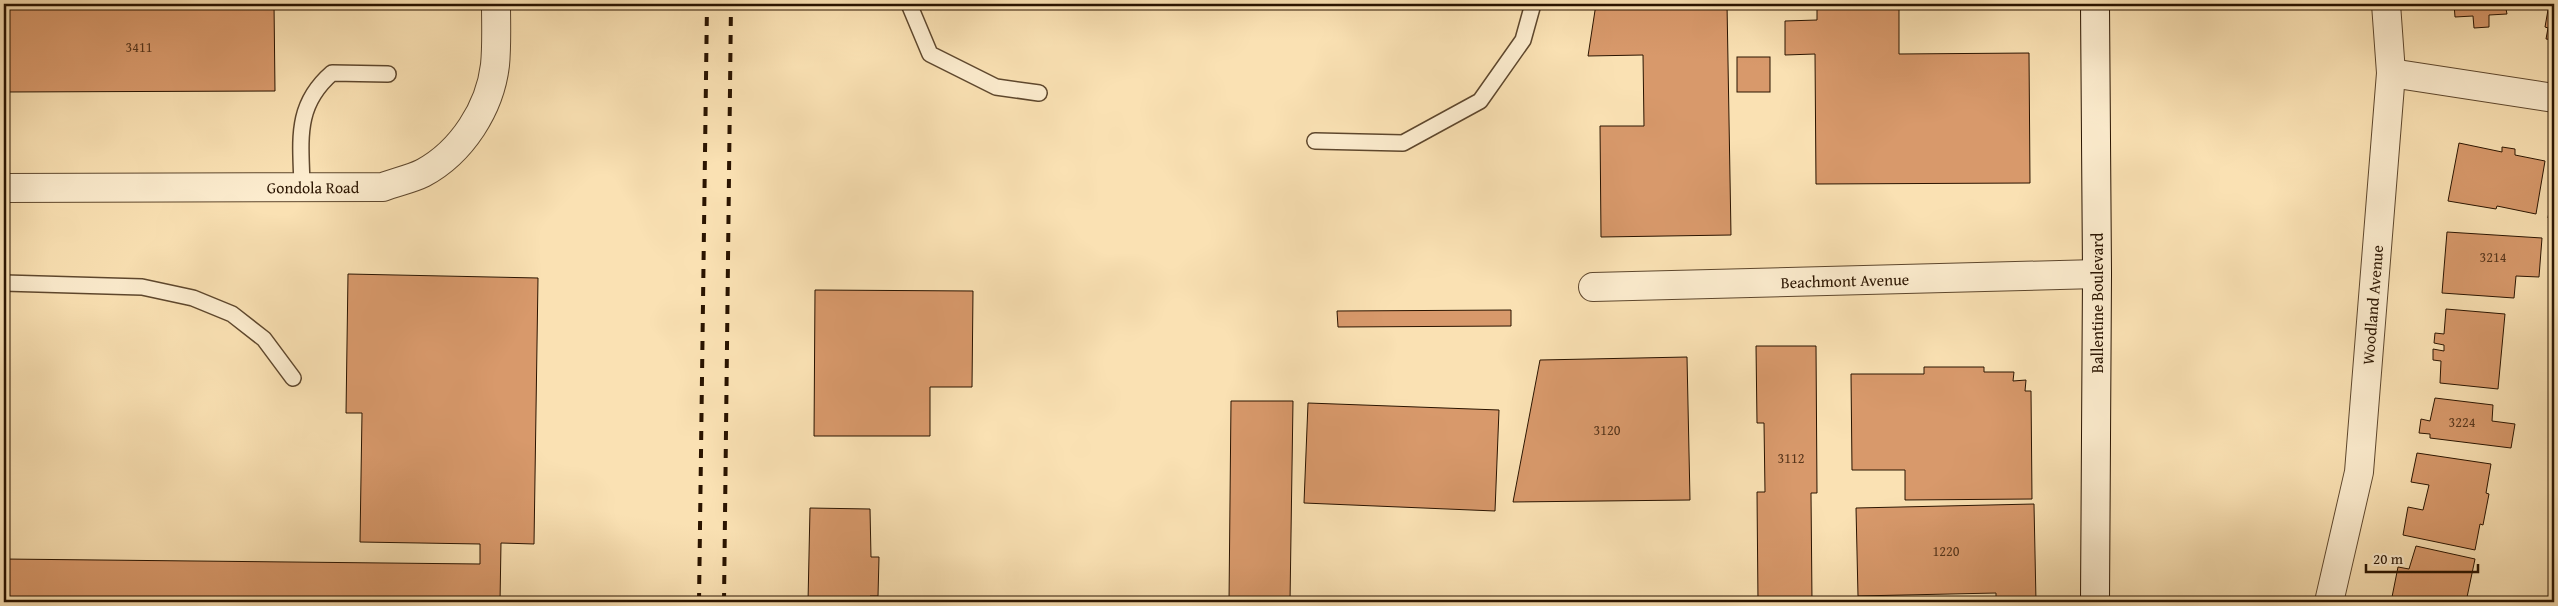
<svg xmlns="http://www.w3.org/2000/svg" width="2558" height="606" font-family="'Gentium Book Plus',serif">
<rect width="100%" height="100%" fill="#fae1b3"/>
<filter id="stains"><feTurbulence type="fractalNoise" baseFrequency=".004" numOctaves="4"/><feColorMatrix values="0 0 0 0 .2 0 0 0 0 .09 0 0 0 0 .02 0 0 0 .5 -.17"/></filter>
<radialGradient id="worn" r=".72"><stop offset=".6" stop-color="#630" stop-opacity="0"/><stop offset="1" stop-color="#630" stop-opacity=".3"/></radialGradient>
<g fill="#d8996b" stroke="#2a1400">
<path d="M4,4H274L275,91L4,92Z"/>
<path d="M1596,4H1727L1731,235L1601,237L1600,126H1644L1643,55L1588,56Z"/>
<path d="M1817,4H1899V54L2029,53L2030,183L1816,184L1815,54L1785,55V21L1817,20Z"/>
<path d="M2454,4H2505L2507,14L2489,15V27L2474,28L2473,16L2455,17Z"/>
<path d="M2549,4H2554V40L2546,39L2548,28L2545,27Z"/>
<rect x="1737" y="57" width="33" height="35"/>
<path d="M2459,143L2502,152V147L2515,149V155L2545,161L2536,214L2497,206L2496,209L2448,201Z"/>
<path d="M2554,180V219L2548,218Z"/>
<path d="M2447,232L2542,238L2539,277L2516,276L2514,298L2442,293Z"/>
<path d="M348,274L538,278L534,544L501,543L500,602H4V559L480,564V544L360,542L362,413H346Z"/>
<path d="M815,290L973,291L972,387H930V436H814Z"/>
<path d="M2446,309L2505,314L2498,389L2440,383L2441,361L2433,360V349L2444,351V345L2434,343L2435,333L2444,334Z"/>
<path d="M1511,310V326L1338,327L1337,311Z"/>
<path d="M1756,346H1816L1817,493H1811L1812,602H1758L1757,492H1765L1764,423H1757Z"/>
<path d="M1687,357L1690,500L1513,502L1540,360Z"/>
<path d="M1924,367H1984V372H2014L2013,381L2026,380L2025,391H2031L2032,499L1905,500V470H1852L1851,374H1924Z"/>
<path d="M2435,398L2493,405L2492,421L2515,424L2511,448L2430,438V434L2419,433L2421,419L2430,421Z"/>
<path d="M1231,401H1293L1290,602H1229Z"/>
<path d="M1308,403L1499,410L1495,511L1304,503Z"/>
<path d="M2417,453L2491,464L2486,493L2489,494L2483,525L2480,524L2475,550L2403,535L2408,507L2423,510L2429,485L2411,482Z"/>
<path d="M2034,504L2036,602H1996V593L1858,596L1856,508Z"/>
<path d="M810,508L870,509L871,557H879L878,596H870V602H808Z"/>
<path d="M2416,546L2475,559L2466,602H2391L2398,567L2409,569Z"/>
</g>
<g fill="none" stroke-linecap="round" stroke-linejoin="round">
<g stroke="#5e472d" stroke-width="18">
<g id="lane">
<path d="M909,4L930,54L996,87L1039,93"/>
<path d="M1315,141L1403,143L1480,101L1523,40L1533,4"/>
<path d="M302,187C301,141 294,106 332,73L388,74"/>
<path d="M4,283L142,287L193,298L232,314L264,339L293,378"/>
</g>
</g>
<g stroke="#5e472d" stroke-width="30">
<g id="street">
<path d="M2391,73L2554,98"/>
<path id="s1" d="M4,188L383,187C396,182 411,179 423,173C462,152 490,108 495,65C497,45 496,24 496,4"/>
<path id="s2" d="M1593,287L2097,274"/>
<path id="s3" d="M2329,602L2359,472L2391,73L2386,4"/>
</g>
</g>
<g stroke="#2a1400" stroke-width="30">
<path id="secondary" d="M2095,4L2097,274L2095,602"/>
</g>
<use href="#lane" stroke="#fcecce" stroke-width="15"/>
<use href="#street" stroke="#fcecce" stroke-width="28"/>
<use href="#secondary" stroke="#fcecce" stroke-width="28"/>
<g stroke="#2a1400" stroke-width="4" stroke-dasharray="9 9" stroke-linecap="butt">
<path d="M699,602L707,4"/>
<path d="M724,602L731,4"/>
</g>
</g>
<g text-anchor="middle" stroke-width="4.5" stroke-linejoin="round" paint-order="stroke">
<g font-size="14" fill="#56351b">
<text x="139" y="52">3411</text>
<text x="2493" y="262">3214</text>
<text x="2462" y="427">3224</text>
<text x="1607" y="435">3120</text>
<text x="1791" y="463">3112</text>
<text x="1946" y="556">1220</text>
</g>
<g font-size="16" fill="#2a1400" stroke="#fcecce">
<text dy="6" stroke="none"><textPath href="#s1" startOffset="309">Gondola Road</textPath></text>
<text dy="6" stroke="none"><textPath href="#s2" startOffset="252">Beachmont Avenue</textPath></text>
<text transform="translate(2097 303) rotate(-90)" y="6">Ballentine Boulevard</text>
<text dy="6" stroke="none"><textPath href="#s3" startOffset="301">Woodland Avenue</textPath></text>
</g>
</g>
<rect width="2558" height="606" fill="none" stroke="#fae1b3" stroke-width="20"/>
<rect x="5" y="5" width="2548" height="596" fill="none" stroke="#2a1400" stroke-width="2.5"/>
<rect x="10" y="10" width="2538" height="586" fill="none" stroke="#2a1400"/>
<path d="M2366 564v8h112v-8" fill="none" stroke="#2a1400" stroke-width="2.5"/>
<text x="2373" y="564" font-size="15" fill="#2a1400" stroke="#fcecce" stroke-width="4" paint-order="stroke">20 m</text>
<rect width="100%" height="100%" filter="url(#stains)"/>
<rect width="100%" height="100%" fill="url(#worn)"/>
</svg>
